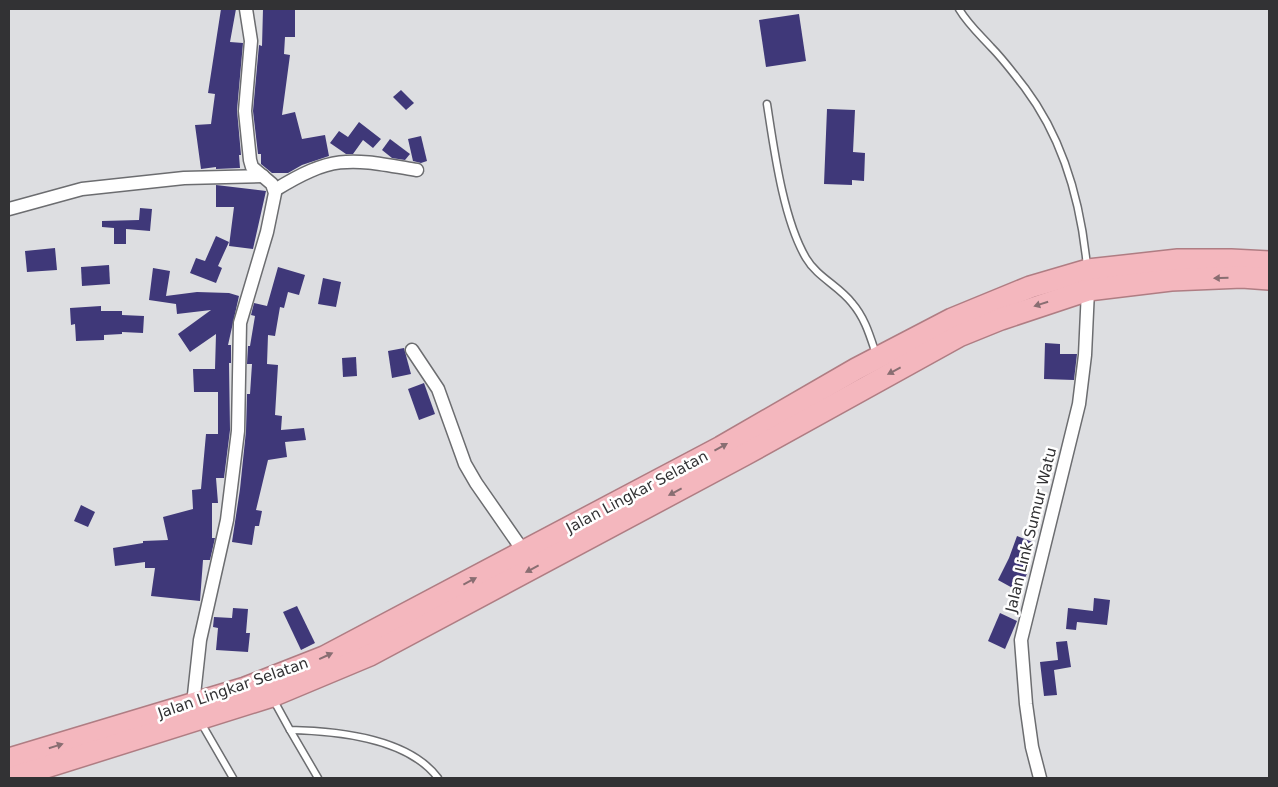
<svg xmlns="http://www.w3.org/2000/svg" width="1278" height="787" font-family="'DejaVu Sans',sans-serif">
<rect width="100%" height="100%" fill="#dddee1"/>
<g fill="#3f3879">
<path d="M221,9H236L230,42L243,43L237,110L241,155H239L240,168L216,169V167L201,169L195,125L211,124L215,94L208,93Z"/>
<path d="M263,9H295V37H285L284,54L290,55L282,115L295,112L302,139L325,135L329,156L302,165L288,173H272L261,164V154H258L253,111L259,45L262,46Z"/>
<path d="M799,14L806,61L766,67L759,20Z"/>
<path d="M401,90L414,103L406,110L393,97Z"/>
<path d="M827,109L855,110L853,152L865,153L864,181L852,180V185L824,184Z"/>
<path d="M359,122L381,139L373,148L363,140L353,154H346L330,143L339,131L348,137Z"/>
<path d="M421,136L427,161L421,163L413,161L408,139Z"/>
<path d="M390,139L410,154L405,160L392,158L382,150Z"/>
<path d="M216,185L266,191L253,249L229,246L234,207H216Z"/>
<path d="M140,208L152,209L150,231L126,229V244H114V228L102,227V221L139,220Z"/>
<path d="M216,236L229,242L218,266L222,268L216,283L190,273L196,258L205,261Z"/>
<path d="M55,248L57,270L27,272L25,251Z"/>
<path d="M109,265L110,284L82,286L81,267Z"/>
<path d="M278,267L305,275L299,295L288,292L284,308L280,307L275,336L268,335L267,364L278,365L275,415L282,416L281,430L304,428L306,440L285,442L287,457L268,460L256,510L262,511L259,526H255L252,545L232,542L240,489L246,431L247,394H250L252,364H247L248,346H250L255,316L251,315L254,303L267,306Z"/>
<path d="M153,268L170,271L166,296L197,292L229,293L239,296L228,345H231V363H229L230,430L224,478H216L218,503H212V538H215L210,560H203L200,601L151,596L155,568H145V562L115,566L113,548L143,543V541L168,540L163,517L193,509L192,490L201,489L206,434H218V392H194L193,369H215L216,334L190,352L178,334L211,310L177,314L176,304L149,300Z"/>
<path d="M323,278L341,282L336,307L318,304Z"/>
<path d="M101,306V311H122V315L144,316L143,333L122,332V334L104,335V340L76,341L75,324L71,325L70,308Z"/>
<path d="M1045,343L1060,344V354H1077L1074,380L1044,379Z"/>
<path d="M404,348L411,374L392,378L388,351Z"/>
<path d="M356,357L357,376L343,377L342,358Z"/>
<path d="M424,383L435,414L419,420L408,389Z"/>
<path d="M81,505L95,512L88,527L74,521Z"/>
<path d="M1017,536L1035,543L1025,571L1028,572L1018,591L998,580L1009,558Z"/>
<path d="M1094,598L1110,600L1107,625L1077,622L1076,630L1066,629L1068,608L1093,611Z"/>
<path d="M297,606L315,643L301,650L283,612Z"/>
<path d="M233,608L248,609L246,633H250L248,652L216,650L218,628L213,627L214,617L232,618Z"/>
<path d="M1000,613L1017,621L1005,649L988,641Z"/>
<path d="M1067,641L1071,667L1054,670L1057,695L1044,696L1040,662L1058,660L1056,642Z"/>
</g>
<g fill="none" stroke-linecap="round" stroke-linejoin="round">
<g stroke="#6c6d70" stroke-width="9">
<g id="service">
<path d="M959,9C968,24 979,34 991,47C1003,59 1014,74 1025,88C1064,140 1081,203 1087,267"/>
<path d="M767,104C774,149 783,219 806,258C817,277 839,286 852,303C865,318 870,336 876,354"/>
<path d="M273,699L290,730C337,731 408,738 438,778"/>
<path d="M200,721L233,778"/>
<path d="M290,730L318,778"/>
</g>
</g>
<g stroke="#6c6d70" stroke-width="15">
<g id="minor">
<path d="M275,190C335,153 351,159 417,170"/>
<path d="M9,209L82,189L184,178L263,176"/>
<path d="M412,350L438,389L465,464L476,483L524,552"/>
<path d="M193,704L200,640L227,520L238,431L240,323L267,232L275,193L272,184L252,167L250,160L245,111L251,41L246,9"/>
<path d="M1040,778L1032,747L1026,704L1021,640L1079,404L1085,355L1088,290"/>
</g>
</g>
<g stroke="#af7d83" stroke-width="24">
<g id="trunk">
<path d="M9,759L245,688L324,657L721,447L856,369L952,319L1030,287L1088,270L1178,260H1231L1269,262"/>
<path d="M11,778L272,696L370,655L744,455L959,336L1001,319L1088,290L1171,280L1242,277L1269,279"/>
</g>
</g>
<use href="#service" stroke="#fff" stroke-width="6"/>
<use href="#minor" stroke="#fff" stroke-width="12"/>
<use href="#trunk" stroke="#f4b7be" stroke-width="21"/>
</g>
<defs><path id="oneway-solid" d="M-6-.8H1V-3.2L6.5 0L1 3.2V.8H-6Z" transform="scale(1.25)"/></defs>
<g fill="#896e72">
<use href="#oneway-solid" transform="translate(1221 278) rotate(179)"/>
<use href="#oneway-solid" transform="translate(1041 304) rotate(162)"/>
<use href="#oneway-solid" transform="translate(894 371) rotate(152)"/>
<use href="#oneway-solid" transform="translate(721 447) rotate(-29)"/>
<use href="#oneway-solid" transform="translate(675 492) rotate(152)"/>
<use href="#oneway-solid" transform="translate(532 569) rotate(152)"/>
<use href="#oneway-solid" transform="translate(470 581) rotate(-28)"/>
<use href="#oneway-solid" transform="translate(326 656) rotate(-25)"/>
<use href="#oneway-solid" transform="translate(56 746) rotate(-17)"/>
</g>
<g text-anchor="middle" stroke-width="5" stroke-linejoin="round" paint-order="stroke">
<g font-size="15" fill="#323234" stroke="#fff">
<text transform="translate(637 492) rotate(-28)" y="5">Jalan Lingkar Selatan</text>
<text transform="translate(1031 530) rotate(-76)" y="5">Jalan Link Sumur Watu</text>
<text transform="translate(233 688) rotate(-19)" y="5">Jalan Lingkar Selatan</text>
</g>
</g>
<rect width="1278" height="787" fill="none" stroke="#323234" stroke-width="20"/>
</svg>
